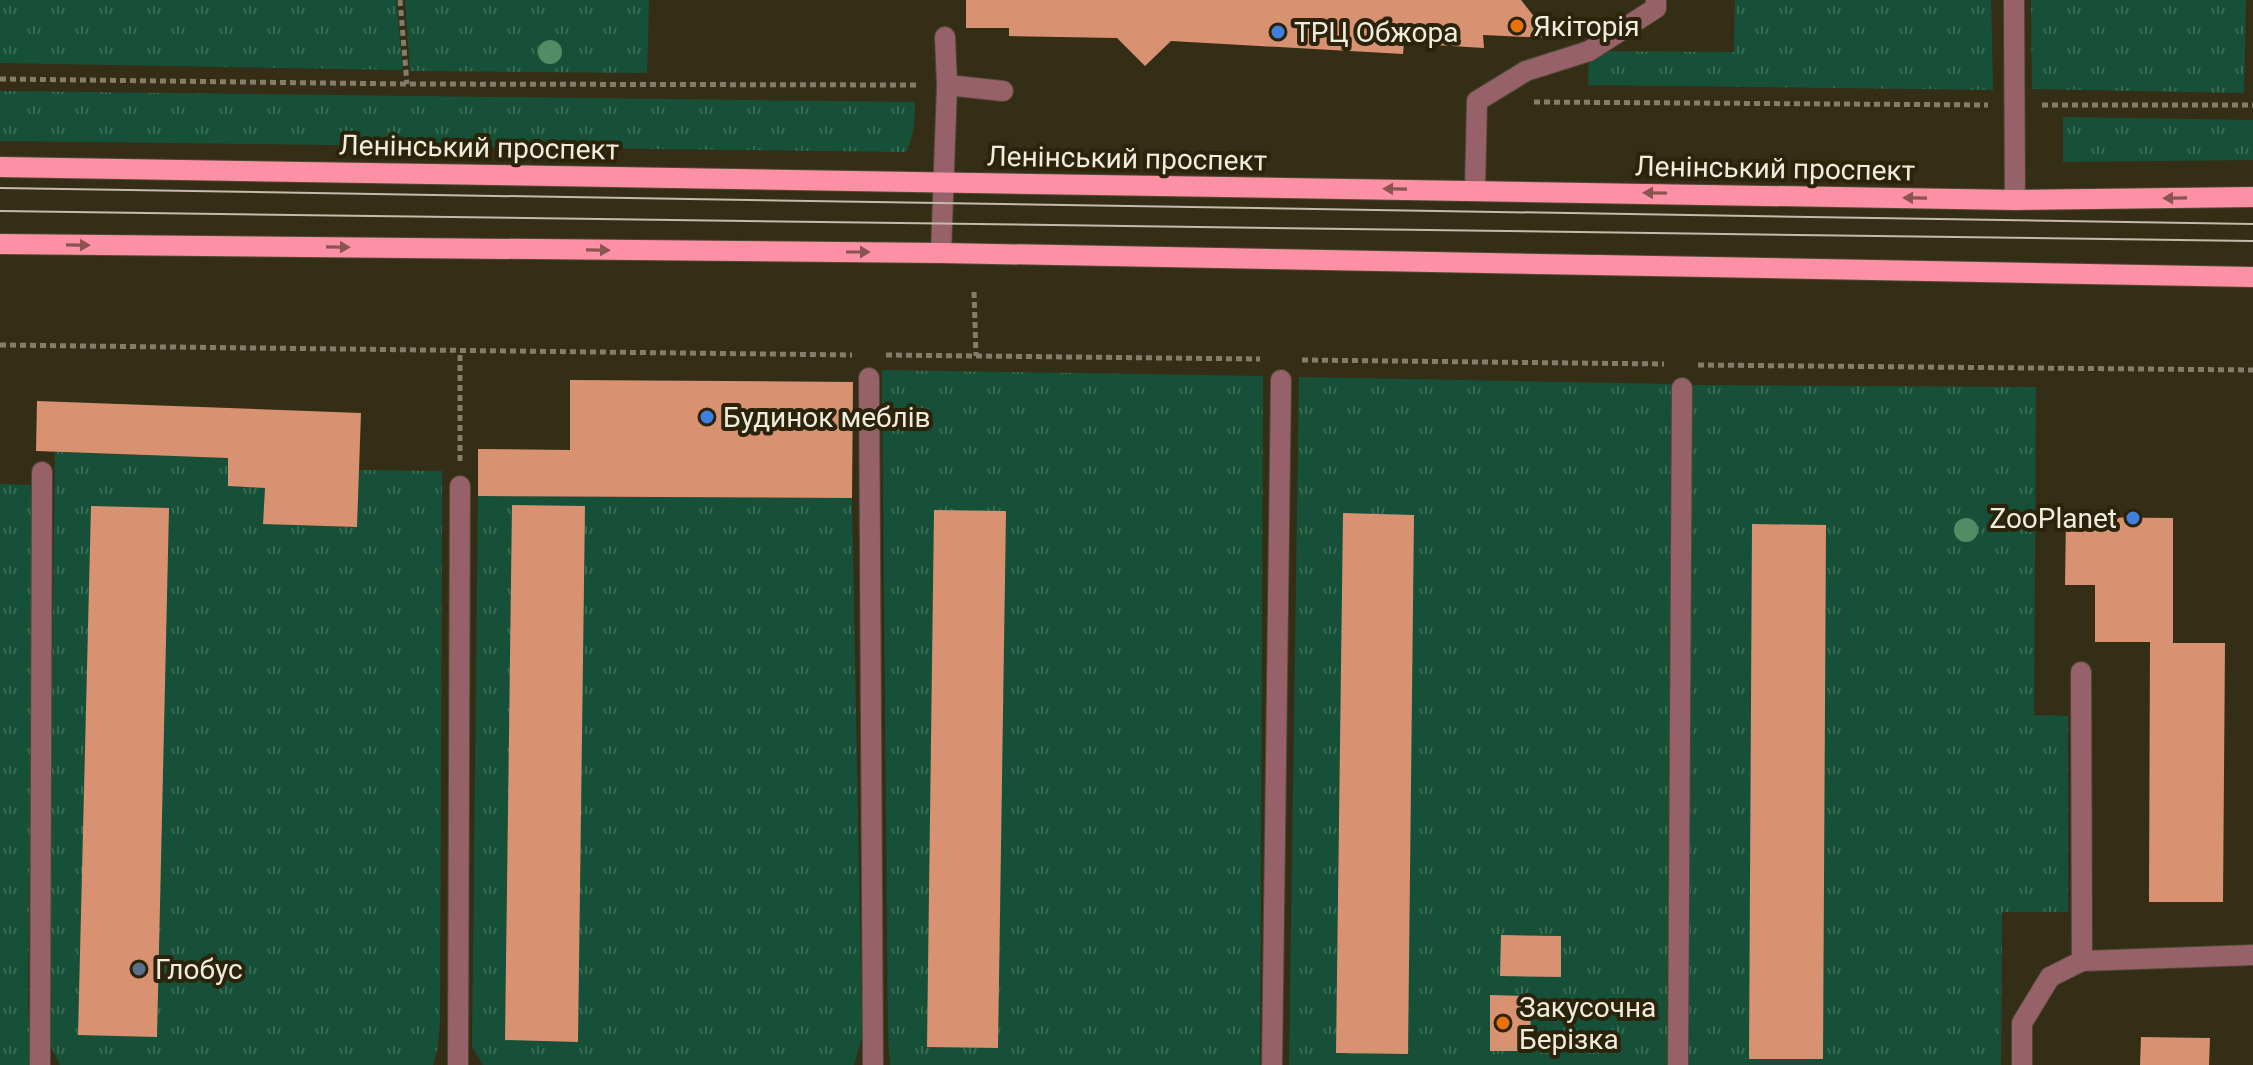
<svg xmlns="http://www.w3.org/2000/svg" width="2253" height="1065" font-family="Roboto,sans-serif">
<defs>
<pattern id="grass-tufts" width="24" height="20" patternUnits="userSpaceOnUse" patternTransform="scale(2)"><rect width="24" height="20" fill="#175038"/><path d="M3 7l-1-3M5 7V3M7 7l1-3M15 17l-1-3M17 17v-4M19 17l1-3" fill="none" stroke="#396a54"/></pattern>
</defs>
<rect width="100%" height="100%" fill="#352e16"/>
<g fill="url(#grass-tufts)">
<path d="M0,0H396L403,70L0,63Z"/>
<path d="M405,0H649L647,73L410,71Z"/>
<path d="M1735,0H1991L1993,90L1588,85L1589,51L1734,52Z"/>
<path d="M2031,0H2246L2244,93L2032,89Z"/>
<path d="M0,91L915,102C915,119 914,137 906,152L0,141Z"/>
<path d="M2063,117L2253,120V160L2063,162Z"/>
<path d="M882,370L1263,376L1260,1065H890L888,1036Z"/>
<path d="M1299,377L1671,384L1667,1065H1289Z"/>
<path d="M1692,385L2036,387L2034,715L2068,716V912H2002L2001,1065H1689Z"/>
<path d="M55,452L228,458V486L265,488L263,523L357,527L359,470L442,471L440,1022L438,1046L433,1065H60L48,1040Z"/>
<path d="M0,484L34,485L28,1003L32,1065H0Z"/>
<path d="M478,496L852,498L862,1037L854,1065H483L472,1046Z"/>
</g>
<g fill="#d89171">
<path d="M966,0H1521L1551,38L1483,35L1484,48L1404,43L1403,54L1171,41L1145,66L1117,38L1009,36V28H966Z"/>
<path d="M570,380L853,382L852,498L478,496V449L570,450Z"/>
<path d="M37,401L361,413L357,527L263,524L265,488L228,486V458L36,451Z"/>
<path d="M512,505L585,506L578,1042L505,1040Z"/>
<path d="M91,506L169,508L157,1037L78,1035Z"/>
<path d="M934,510L1006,511L998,1048L927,1047Z"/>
<path d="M1343,513L1414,515L1408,1054L1336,1053Z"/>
<path d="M2066,517L2173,518V643H2225L2223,902H2149L2150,642H2095V585H2065Z"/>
<path d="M1752,524L1826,525L1823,1059H1749Z"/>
<path d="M1501,935L1561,936V977L1500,976Z"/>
<path d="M1490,995L1531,996L1530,1051H1490Z"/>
<path d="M2141,1037L2210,1038L2209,1065H2140Z"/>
</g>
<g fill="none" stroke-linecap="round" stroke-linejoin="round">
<g stroke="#4f4932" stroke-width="22">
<g id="minor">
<path d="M2014,0L2015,200"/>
<path d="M947,85L1003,91"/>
<path d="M1475,190L1477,101L1526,71L1589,51L1656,8V0"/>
<path d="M941,253L947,85L945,37"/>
<path d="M869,378L873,1065"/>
<path d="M2081,672L2082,961"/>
<path d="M40,1065L42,472"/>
<path d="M458,1065L460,486"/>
<path d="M1272,1065L1281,380"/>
<path d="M1678,1065L1682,388"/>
<path d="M2022,1065V1023L2050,977L2082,961L2253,955"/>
</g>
</g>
<g stroke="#4f4932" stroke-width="22">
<g id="major">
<path d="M0,167L2015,200L2253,197"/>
<path d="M0,244L941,253L2253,277"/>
</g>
</g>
<g stroke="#837d69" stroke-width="5" stroke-dasharray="6 4" stroke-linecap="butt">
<path d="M400,0L407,84"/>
<path d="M0,79L407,84L919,85"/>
<path d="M1534,102L1988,105"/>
<path d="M2042,105H2253"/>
<path d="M974,292L976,356"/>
<path d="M0,345L852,355"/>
<path d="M886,355L1260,359"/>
<path d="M1302,360L1664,364"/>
<path d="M1698,365L2253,370"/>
<path d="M460,461V351"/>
</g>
<use href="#minor" stroke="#97616a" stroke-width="20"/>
<use href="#major" stroke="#fe90a5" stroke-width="20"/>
<g stroke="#c1bcab" stroke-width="2">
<path d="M0,188L2253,224"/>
<path d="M0,211L2253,241"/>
</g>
</g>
<g fill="#528c65">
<circle cx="550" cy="52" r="12"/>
<circle cx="1966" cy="530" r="12"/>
</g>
<defs><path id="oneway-solid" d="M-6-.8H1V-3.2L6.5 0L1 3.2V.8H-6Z" transform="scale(2)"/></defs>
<g fill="#8a5550">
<use href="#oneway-solid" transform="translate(1395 189) rotate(-179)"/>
<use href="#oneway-solid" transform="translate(1655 193) rotate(-179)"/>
<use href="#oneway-solid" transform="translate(1915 198) rotate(-179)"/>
<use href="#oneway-solid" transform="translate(2175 198) rotate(179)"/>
<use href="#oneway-solid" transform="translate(78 245) rotate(1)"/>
<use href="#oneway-solid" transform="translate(338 247) rotate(1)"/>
<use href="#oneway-solid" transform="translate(598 250) rotate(1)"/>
<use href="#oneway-solid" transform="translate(858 252)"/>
</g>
<g fill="#e8710a" stroke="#2b240b" stroke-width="3">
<circle cx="1517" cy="26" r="8"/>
<circle cx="1503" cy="1023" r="8"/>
</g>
<g fill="#3f7fe0" stroke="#2b240b" stroke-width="3">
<circle cx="1278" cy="32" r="8"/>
<circle cx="707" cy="417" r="8"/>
<circle cx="2133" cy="518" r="8"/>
</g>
<circle fill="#5c6f8a" stroke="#2b240b" stroke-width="3" cx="139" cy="969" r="8"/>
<g text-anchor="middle" stroke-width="8" stroke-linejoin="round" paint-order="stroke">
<g font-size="28" fill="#f1edde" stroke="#2b240b" text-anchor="start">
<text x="1533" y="36">Якіторія</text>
<text x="1294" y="42">ТРЦ Обжора</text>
<text x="723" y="427">Будинок меблів</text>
<text x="2117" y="528" text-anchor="end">ZooPlanet</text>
<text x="155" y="979">Глобус</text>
<text x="1519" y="1017">Закусочна<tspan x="1519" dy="32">Берізка</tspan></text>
</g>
<g font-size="28" fill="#f1edde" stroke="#2b240b">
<text transform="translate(479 147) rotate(1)" y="10">Ленінський проспект</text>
<text transform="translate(1127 158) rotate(1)" y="10">Ленінський проспект</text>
<text transform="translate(1775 168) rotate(1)" y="10">Ленінський проспект</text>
</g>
</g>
</svg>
